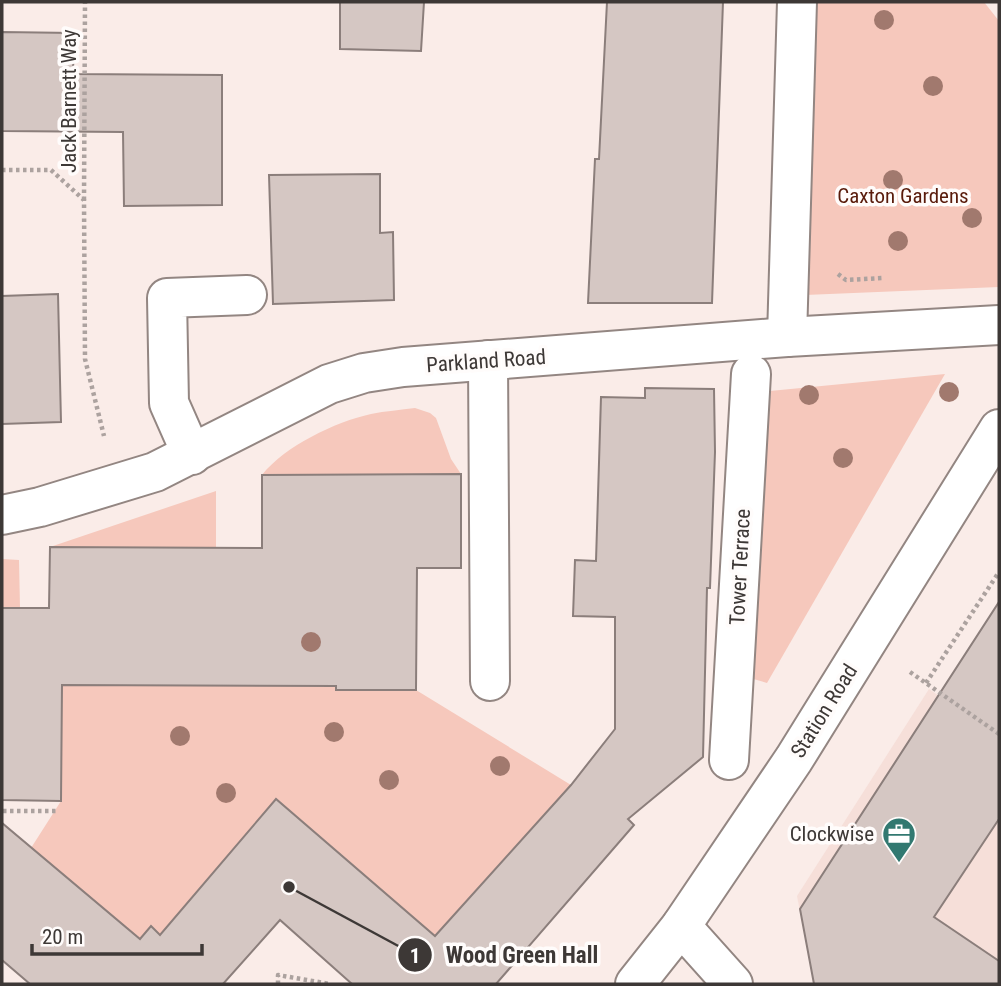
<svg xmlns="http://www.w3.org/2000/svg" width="1001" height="986" font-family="'Roboto Condensed',sans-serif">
<rect width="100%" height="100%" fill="#faece8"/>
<path fill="#f6dfd9" d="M929,689L999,738V984H814L797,896Z"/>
<g fill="#f6c8bc">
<path d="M814,2H984L999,21V287L805,295Z"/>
<path d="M945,374L767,683L750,678L770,391Z"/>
<path d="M415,408L430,413L436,418L451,459L461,474L262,475C285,446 335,422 371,414C385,411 401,410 415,408Z"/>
<path d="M216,491V548L50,547Z"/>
<path d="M2,559L19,560L20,608H2Z"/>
<path d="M335,561L336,690H416L571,785L435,936L277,799L160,935L151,926L118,963L115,919L31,848L61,801L62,685L252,686L253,563Z"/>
</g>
<g fill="#d5c7c3" stroke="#8b7e7b" stroke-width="2">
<path d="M340,2H424L421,51L340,49Z"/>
<path d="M607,2H723L712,303H588L595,159H599Z"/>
<path d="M2,32L74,33L73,74L222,75V205L124,206L123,132L2,131Z"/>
<path d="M380,174V233L393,232L394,300L273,304L269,175Z"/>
<path d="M58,294L61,422L2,424V296Z"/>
<path d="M645,388L714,389L715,452L710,588H707L703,757L628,819L634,825L496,984H352L280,920L223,984H30L2,960V823L140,939L151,926L160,935L276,799L435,936L571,785L615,729V617L573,616L575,560L596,561L601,397L645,398Z"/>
<path d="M461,474V568H417L416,690H336V686L62,685L61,801L2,800V608H49L50,547L262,548V475Z"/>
<path d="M999,602V819L934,917L999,961V984H814L800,909Z"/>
</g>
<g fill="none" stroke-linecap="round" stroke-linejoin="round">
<g stroke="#938682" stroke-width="42">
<g id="minor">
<path d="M787,337L797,2"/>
<path d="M488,360L490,681"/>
<path d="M192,455L169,403L167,298L247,295"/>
<path d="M2,515L40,507L155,472L329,384L364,373L403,367L787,337L999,325"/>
<path d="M729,760L751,374"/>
<path d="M681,926L733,984"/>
<path d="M635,984L681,926L794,759L999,429"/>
</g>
</g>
<g stroke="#aca29f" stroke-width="4.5" stroke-dasharray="3.5 3.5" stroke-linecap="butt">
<path d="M2,170H51L84,200L85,359L104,436"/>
<path d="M84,200L85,2"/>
<path d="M838,274L846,280L883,278"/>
<path d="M910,672L999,734"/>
<path d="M926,683L999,572"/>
<path d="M3,811H56"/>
<path d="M278,984V975L330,984"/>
</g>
<use href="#minor" stroke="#fff" stroke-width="38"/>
</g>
<g fill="#a1796e">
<circle cx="884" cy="20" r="10"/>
<circle cx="933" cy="86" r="10"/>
<circle cx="893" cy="180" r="10"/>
<circle cx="972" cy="218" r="10"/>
<circle cx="898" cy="241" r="10"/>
<circle cx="949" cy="392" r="10"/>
<circle cx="809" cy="395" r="10"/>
<circle cx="843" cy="458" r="10"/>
<circle cx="311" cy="642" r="10"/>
<circle cx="334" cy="732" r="10"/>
<circle cx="180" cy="736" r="10"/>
<circle cx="500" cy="766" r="10"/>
<circle cx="389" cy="780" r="10"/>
<circle cx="226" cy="793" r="10"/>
</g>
<defs>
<g id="office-pin" transform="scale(1.75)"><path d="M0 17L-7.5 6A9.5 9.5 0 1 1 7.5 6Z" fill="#327971" stroke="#fffcfb"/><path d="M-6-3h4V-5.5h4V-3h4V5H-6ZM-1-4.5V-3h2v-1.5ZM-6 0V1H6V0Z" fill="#fff"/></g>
</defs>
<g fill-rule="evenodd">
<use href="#office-pin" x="899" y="834"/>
</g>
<g text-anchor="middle" stroke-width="7" stroke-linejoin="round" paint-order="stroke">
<g font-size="21" fill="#3d3836" stroke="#fffcfb">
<text transform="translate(69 101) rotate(-90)" y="7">Jack Barnett Way</text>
<text transform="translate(486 361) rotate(-4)" y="7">Parkland Road</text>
<text transform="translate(740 567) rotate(-87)" y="7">Tower Terrace</text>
<text transform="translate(824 711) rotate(-58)" y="7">Station Road</text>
</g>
<g font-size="21" fill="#591b0b" stroke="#fffcfb">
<text x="903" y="203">Caxton Gardens</text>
</g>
<g font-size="21" fill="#3d3836" stroke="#fffcfb" text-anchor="end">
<text x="874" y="841">Clockwise</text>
</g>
</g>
<path fill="none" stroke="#3d3836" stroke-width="2.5" d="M289 887L415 955"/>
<g fill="#3d3836" stroke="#fffcfb" stroke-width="2.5">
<circle cx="289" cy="887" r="7"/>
<circle cx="415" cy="955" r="18"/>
</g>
<g font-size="21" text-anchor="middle" font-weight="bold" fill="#fff">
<text x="415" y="963">1</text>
</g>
<g font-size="23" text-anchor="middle" font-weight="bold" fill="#3d3836" stroke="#fffcfb" stroke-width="7" stroke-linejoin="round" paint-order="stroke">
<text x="522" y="963">Wood Green Hall</text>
</g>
<rect width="1001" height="986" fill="none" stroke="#3d3836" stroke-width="7"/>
<path d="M32 944v10h170v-10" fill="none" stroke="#3d3836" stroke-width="3.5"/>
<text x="42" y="944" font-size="21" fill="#3d3836" stroke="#fffcfb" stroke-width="5" paint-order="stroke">20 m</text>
</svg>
